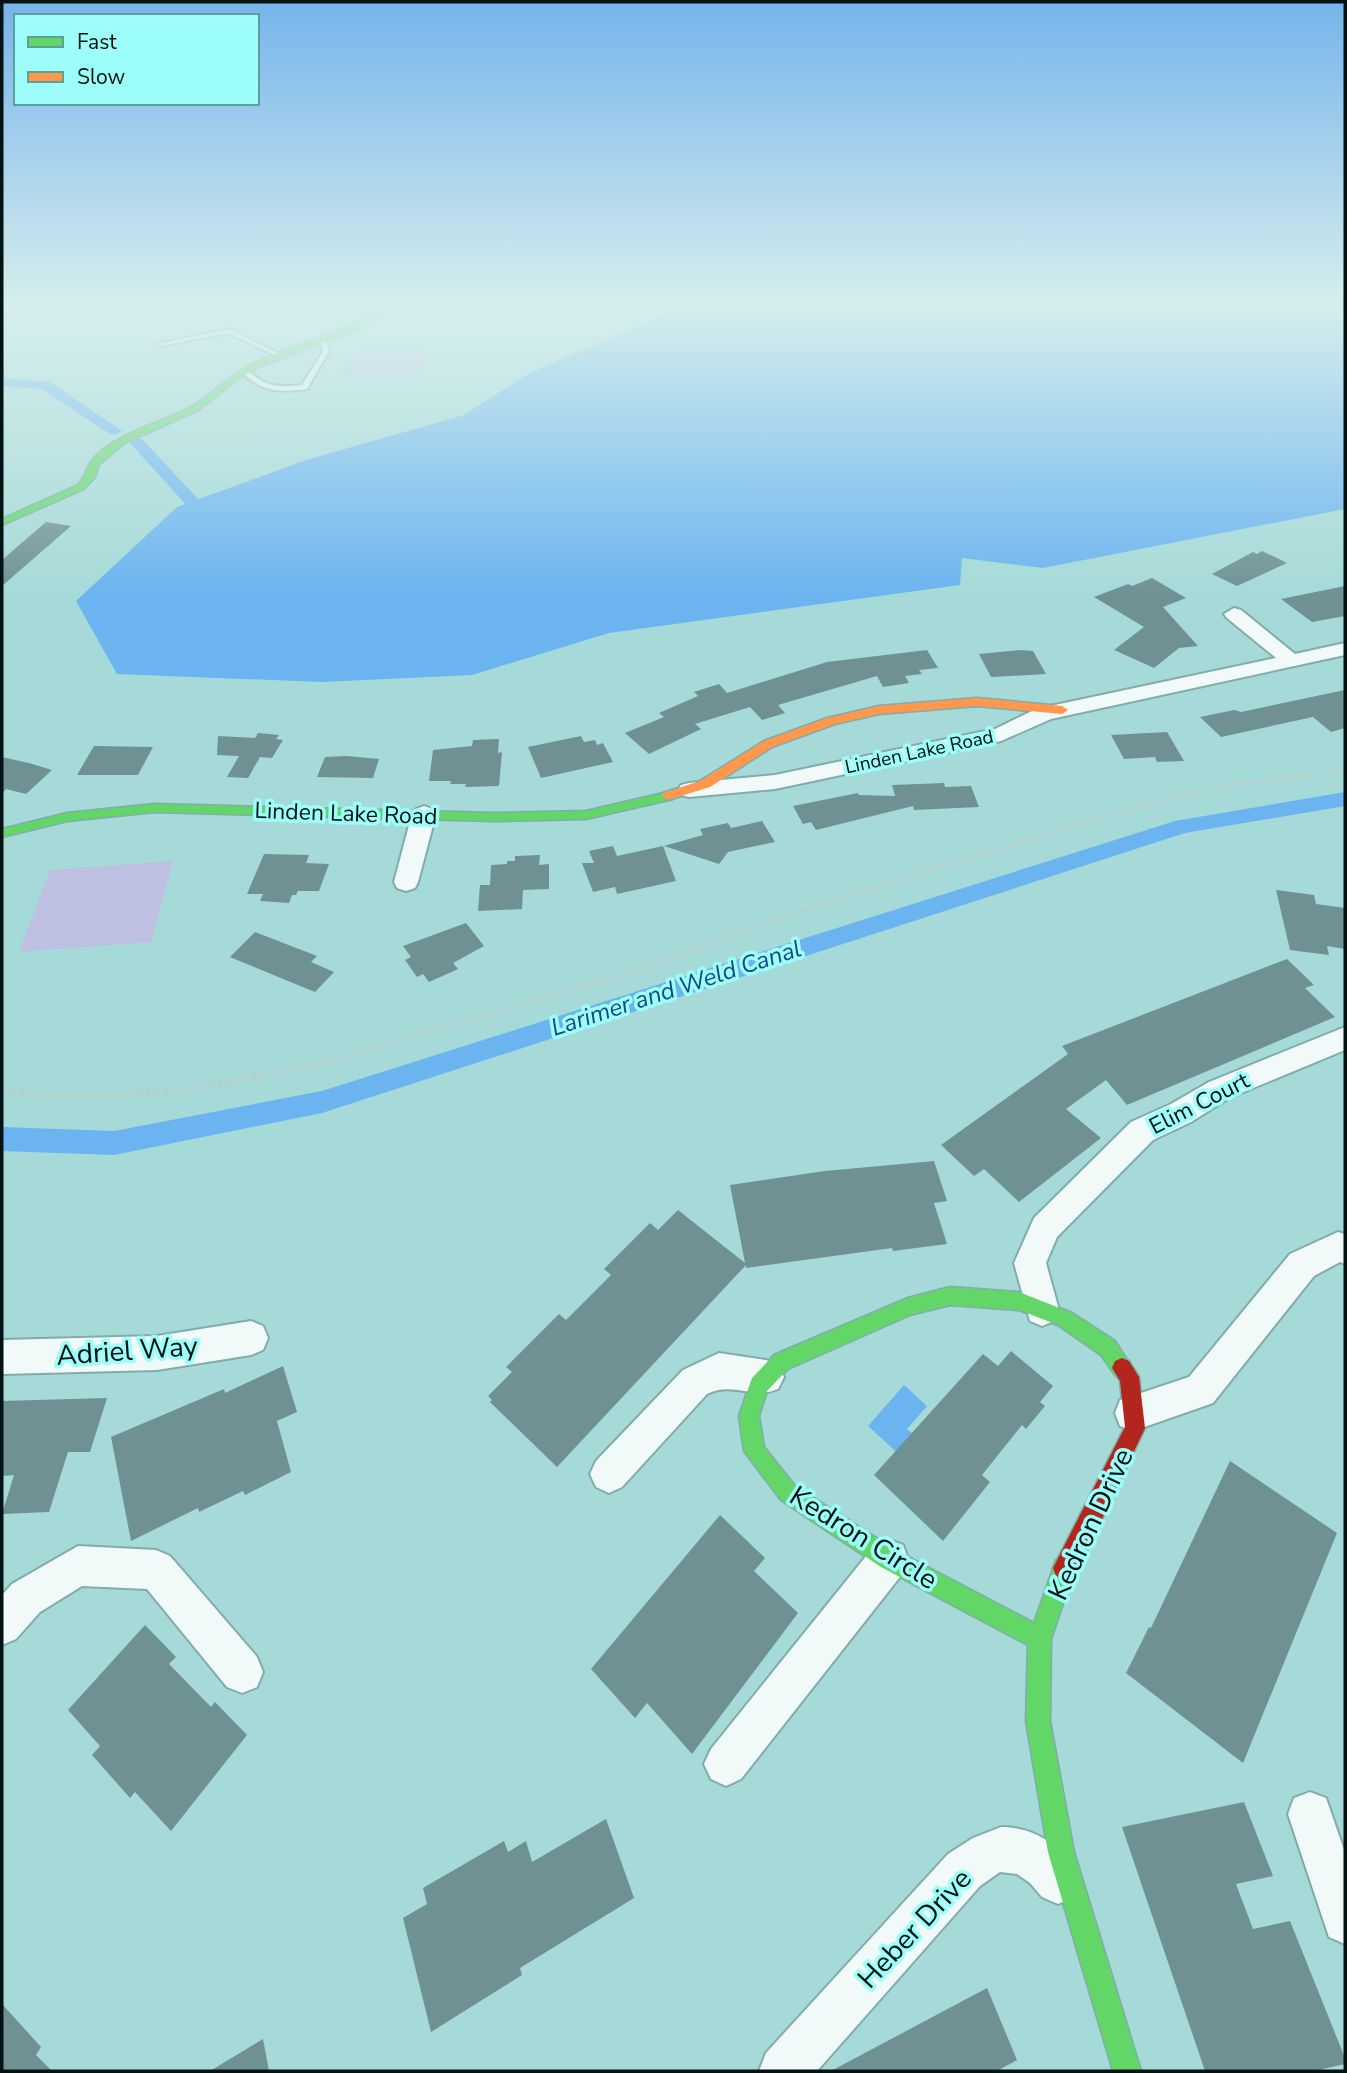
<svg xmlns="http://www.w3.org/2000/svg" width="1347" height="2073" font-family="'Nunito Sans',sans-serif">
<rect width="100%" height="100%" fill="#a5dad8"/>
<g fill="#bec0e2">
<path d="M355,351H429L420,377H343Z"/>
<path d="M173,861L151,942L19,952L50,870Z"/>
</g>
<g fill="#6bb4f0">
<path d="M680,307H1345V509L1043,568L962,558L960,585L609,633L472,675L322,682L117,674L76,601L177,507L306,460L464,415L528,374Z"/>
<path d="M904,1385L927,1406L907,1429L919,1439L903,1458L868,1426Z"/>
</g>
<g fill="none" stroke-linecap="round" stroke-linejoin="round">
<g fill="#6bb4f0" fill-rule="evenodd">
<path d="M2,378L50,382L122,431L115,435L110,434L42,389L2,386Z"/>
<path d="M137,438L142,439L198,499L200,502L198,505H186L132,445L130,442L132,439Z"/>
<path d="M1345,792V806L1185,833L322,1113L114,1155L2,1151V1127L114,1131L322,1091L1175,821Z"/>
</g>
</g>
<g fill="#6f9193">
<path d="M46,522L71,526L2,586V560Z"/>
<path d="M1262,551L1287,563L1237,586L1212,574L1253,552L1257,554Z"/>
<path d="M1152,578L1186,598L1163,607L1198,646L1179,648L1154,668L1114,650L1144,627L1094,597L1128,584L1132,586Z"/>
<path d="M1345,586V616L1312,622L1281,599Z"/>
<path d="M927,650L938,668L919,670L922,674L905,676L909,683L883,687L877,676L778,705L785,713L762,720L750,707L695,724L701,729L649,754L625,733L664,717L659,713L698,696L694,692L719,684L727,693L827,662Z"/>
<path d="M1021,650L1033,651L1046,674L991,677L979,654Z"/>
<path d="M1345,690V728L1331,732L1313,717L1221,737L1200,717L1234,710L1241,712Z"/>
<path d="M1167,732L1184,761L1157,762L1155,757L1124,759L1111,735Z"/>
<path d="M258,733L279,735L276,739L283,740L272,758L260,757L248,778L227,777L239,756L217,755L218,736L255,738Z"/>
<path d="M581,736L584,742L595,740L597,745L603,743L613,762L541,778L528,747Z"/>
<path d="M499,739L498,753L502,752L499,786L465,787L466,784H450L451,781H429L433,750L472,746L473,740Z"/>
<path d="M94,746L153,747L138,775H77Z"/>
<path d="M347,756L379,759L373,778L317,777L325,757Z"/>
<path d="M2,757L29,763L52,770L26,794L6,789L2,794Z"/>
<path d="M944,783L945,787L971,786L979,807L914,810L913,806L816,830L811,822L803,824L793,806L858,793L859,795L895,796L892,785Z"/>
<path d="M762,821L775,842L728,852L719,864L664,846L703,835L700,829L728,823L731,828Z"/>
<path d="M613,846L617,856L663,846L676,881L617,894L615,887L593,892L582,863H594L589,851Z"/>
<path d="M264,854L309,855L306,863L329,864L319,891H298L296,895H292L289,903L260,901L263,894H247Z"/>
<path d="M540,855L539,865L549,864V889L523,890L522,909L478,911L480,885H490L491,865L507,864V861H515V856Z"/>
<path d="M1276,890L1314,895L1316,904L1345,908V949L1327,946L1329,955L1290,950Z"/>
<path d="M466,923L484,946L453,963L458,969L429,982L423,974L417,977L405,960L411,957L403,946Z"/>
<path d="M255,932L317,956L311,962L334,972L315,992L230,957Z"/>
<path d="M1287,959L1314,985L1305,988L1335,1017L1127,1105L1106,1080L1066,1109L1101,1138L1019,1202L984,1169L974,1176L941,1145L1068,1054L1062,1046Z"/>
<path d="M934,1161L947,1201L934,1203L947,1244L893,1251L892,1248L746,1268V1265L557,1467L490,1402L492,1400L488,1396L512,1372L506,1367L559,1314L566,1320L611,1275L604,1269L650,1223L658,1230L678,1210L745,1263L730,1185L825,1171Z"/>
<path d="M1011,1351L1053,1386L1040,1402L1045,1406L1026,1429L1022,1425L982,1475L990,1482L943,1541L874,1475L983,1354L998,1366Z"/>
<path d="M283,1366L297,1412L277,1421L291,1472L245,1495L243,1491L199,1512L198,1508L131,1541L111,1437L224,1389L225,1393Z"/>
<path d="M107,1398L90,1452H68L49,1512L2,1514L14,1475L2,1476V1401Z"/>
<path d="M1230,1461L1337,1533L1243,1763L1126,1673L1149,1627L1151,1628Z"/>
<path d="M720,1515L765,1558L754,1571L798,1613L692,1754L647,1703L635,1718L591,1669Z"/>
<path d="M145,1625L176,1657L169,1664L211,1707L215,1702L247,1735L171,1831L135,1792L130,1798L92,1755L100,1746L68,1710Z"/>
<path d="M1244,1802L1273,1876L1236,1884L1253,1929L1290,1921L1345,2058V2064L1314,2071H1205L1122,1827Z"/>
<path d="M606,1819L634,1898L520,1968L522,1975L431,2032L403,1918L427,1904L423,1888L504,1841L508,1852L526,1841L532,1862Z"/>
<path d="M987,1988L1017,2060L997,2071H831Z"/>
<path d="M2,2004L41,2047L36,2055L52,2071H2Z"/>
<path d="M263,2039L269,2071H210Z"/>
</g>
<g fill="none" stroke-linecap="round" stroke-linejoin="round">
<g stroke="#81acab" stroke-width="4">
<g id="lane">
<path d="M229,329L282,355L277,356L228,333L160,346L157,344Z"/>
<path d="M323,339L326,341L329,351L307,389C280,393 260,392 241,371L247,370C264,386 278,388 302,385L323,351L320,341Z"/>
</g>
</g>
<g stroke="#81acab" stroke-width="4">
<g id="street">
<path d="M1234,608L1241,610L1295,654L1345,643V655L1051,719L1001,741L775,789L689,797L681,795L678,790L681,785L689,783L775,775L995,729L1036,709L1276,658L1227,618L1224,614Z"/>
<path d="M424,806L432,809L436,814L418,882L415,888L406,891L397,888L394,882L412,814L416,809Z"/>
<path d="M1345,1027V1050L1229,1098L1191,1122L1153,1140L1057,1237L1046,1263L1059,1310L1054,1321L1042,1326L1030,1321L1014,1263L1034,1218L1131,1122L1171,1104L1209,1082Z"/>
<path d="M1338,1232L1345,1234V1264L1340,1262L1314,1276L1213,1403L1133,1431L1120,1426L1115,1413L1120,1400L1189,1377L1290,1254Z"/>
<path d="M251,1321L263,1326L268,1338L263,1350L251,1355L157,1370L2,1374V1340L157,1336Z"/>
<path d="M719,1353L766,1360L778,1365L784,1377L778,1389C753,1400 733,1381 707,1394L622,1487L609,1493L596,1487L590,1474L596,1461L683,1370Z"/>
<path d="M889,1540L903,1545L908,1559L903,1573L741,1779L726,1786L711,1779L704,1764L711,1749L875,1545Z"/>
<path d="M78,1546L156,1550L170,1556L257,1657L263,1672L257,1687L242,1693L227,1687L147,1589L82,1586L40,1612L16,1639L2,1645V1595L12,1584Z"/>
<path d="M1310,1792L1326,1798L1345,1853V1944L1329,1937L1288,1814L1294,1798Z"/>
<path d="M1001,1827C1037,1827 1067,1849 1081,1881L1074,1897L1058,1904L1042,1897L1030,1883L1017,1874L1000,1872L980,1886L817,2071H759L766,2053L948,1854L973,1838Z"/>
</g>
</g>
<g stroke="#81acab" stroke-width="3">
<g id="fast">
<path d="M383,307H392L360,329L259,367L238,379L197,411L125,443L99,464L95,477L84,489L2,525V519L78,485C84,478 86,470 91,462C110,435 161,423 189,408C213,395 230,373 256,362C300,343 342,333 383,307Z"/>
<path d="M668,792L673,793V799L586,819L494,821L155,812L67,821L2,837V829L67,813L155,804L494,813L586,811Z"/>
<path d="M950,1287L1019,1292L1072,1313L1115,1341L1132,1368L1129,1375L1122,1378L1115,1375L1101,1355L1058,1325L1019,1310L950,1305L910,1315L788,1369L767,1391L759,1416L764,1447L795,1486L897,1551L1034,1623L1056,1560L1064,1557L1072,1560L1075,1568L1051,1639L1050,1721L1074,1852L1141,2071H1113L1048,1852L1026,1721L1028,1645L881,1567L781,1500L744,1451L739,1416L752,1378L774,1355L908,1298Z"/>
</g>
</g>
<g stroke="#81acab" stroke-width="3">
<path id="slow" d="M977,698L1062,706L1068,710L1062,714L977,706L879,714L835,724L772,747L710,787L668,800L662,796L663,793L700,781L764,741L827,718L879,706Z"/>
</g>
<g stroke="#81acab" stroke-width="3">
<path id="jam" d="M1122,1358L1129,1361L1139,1377L1145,1428L1083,1559L1072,1576L1064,1579L1056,1576L1053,1568L1125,1427L1120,1381L1112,1368L1115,1361Z"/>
</g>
<path stroke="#bdcccb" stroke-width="3.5" stroke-dasharray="3.5 3.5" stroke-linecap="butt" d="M252,1078L325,1062L644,968L775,920L1054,831L1171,798L1238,783L1345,771"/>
<path stroke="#bdcccb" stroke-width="5" stroke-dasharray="4.5 4.5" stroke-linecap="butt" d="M2,1091C89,1100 175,1095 260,1076"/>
<use href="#lane" fill="#f2f9f9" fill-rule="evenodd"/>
<use href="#street" fill="#f2f9f9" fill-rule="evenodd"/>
<use href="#fast" fill="#63d668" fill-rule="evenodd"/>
<use href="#slow" fill="#ff974d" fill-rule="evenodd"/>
<use href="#jam" fill="#b3261e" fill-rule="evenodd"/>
</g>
<linearGradient id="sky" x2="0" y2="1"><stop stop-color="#76b4eb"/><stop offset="0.51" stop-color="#d6eeed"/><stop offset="1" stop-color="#d6eeed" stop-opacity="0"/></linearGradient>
<rect width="1347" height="597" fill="url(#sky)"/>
<g text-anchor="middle" stroke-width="7" stroke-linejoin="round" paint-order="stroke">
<g font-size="19" fill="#011312" stroke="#9cfdf9">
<text transform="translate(919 751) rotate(-12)" y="7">Linden Lake Road</text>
</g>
<g font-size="23" fill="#011312" stroke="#9cfdf9">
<text transform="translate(346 813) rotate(2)" y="8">Linden Lake Road</text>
<text transform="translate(1199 1103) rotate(-27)" y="8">Elim Court</text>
</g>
<g font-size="24" font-style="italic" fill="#144b84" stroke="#9cfdf9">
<text transform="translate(676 988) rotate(-18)" y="8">Larimer and Weld Canal</text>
</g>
<g font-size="28" fill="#011312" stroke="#9cfdf9">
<text transform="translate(127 1350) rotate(-4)" y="10">Adriel Way</text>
<text transform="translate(1090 1524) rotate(-65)" y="10">Kedron Drive</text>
<text transform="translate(864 1537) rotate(32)" y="10">Kedron Circle</text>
<text transform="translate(914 1928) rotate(-47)" y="10">Heber Drive</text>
</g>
</g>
<rect width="1347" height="2073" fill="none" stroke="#011312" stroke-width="7"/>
<rect x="14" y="14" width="245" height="91" fill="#9cfdf9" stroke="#5e9f9d" stroke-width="2"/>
<rect x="28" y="37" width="35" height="10" fill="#63d668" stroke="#5e9f9d" stroke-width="2"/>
<text x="77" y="49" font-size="21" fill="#011312">Fast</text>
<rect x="28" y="72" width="35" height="10" fill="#ff974d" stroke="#5e9f9d" stroke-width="2"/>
<text x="77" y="84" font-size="21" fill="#011312">Slow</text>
</svg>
